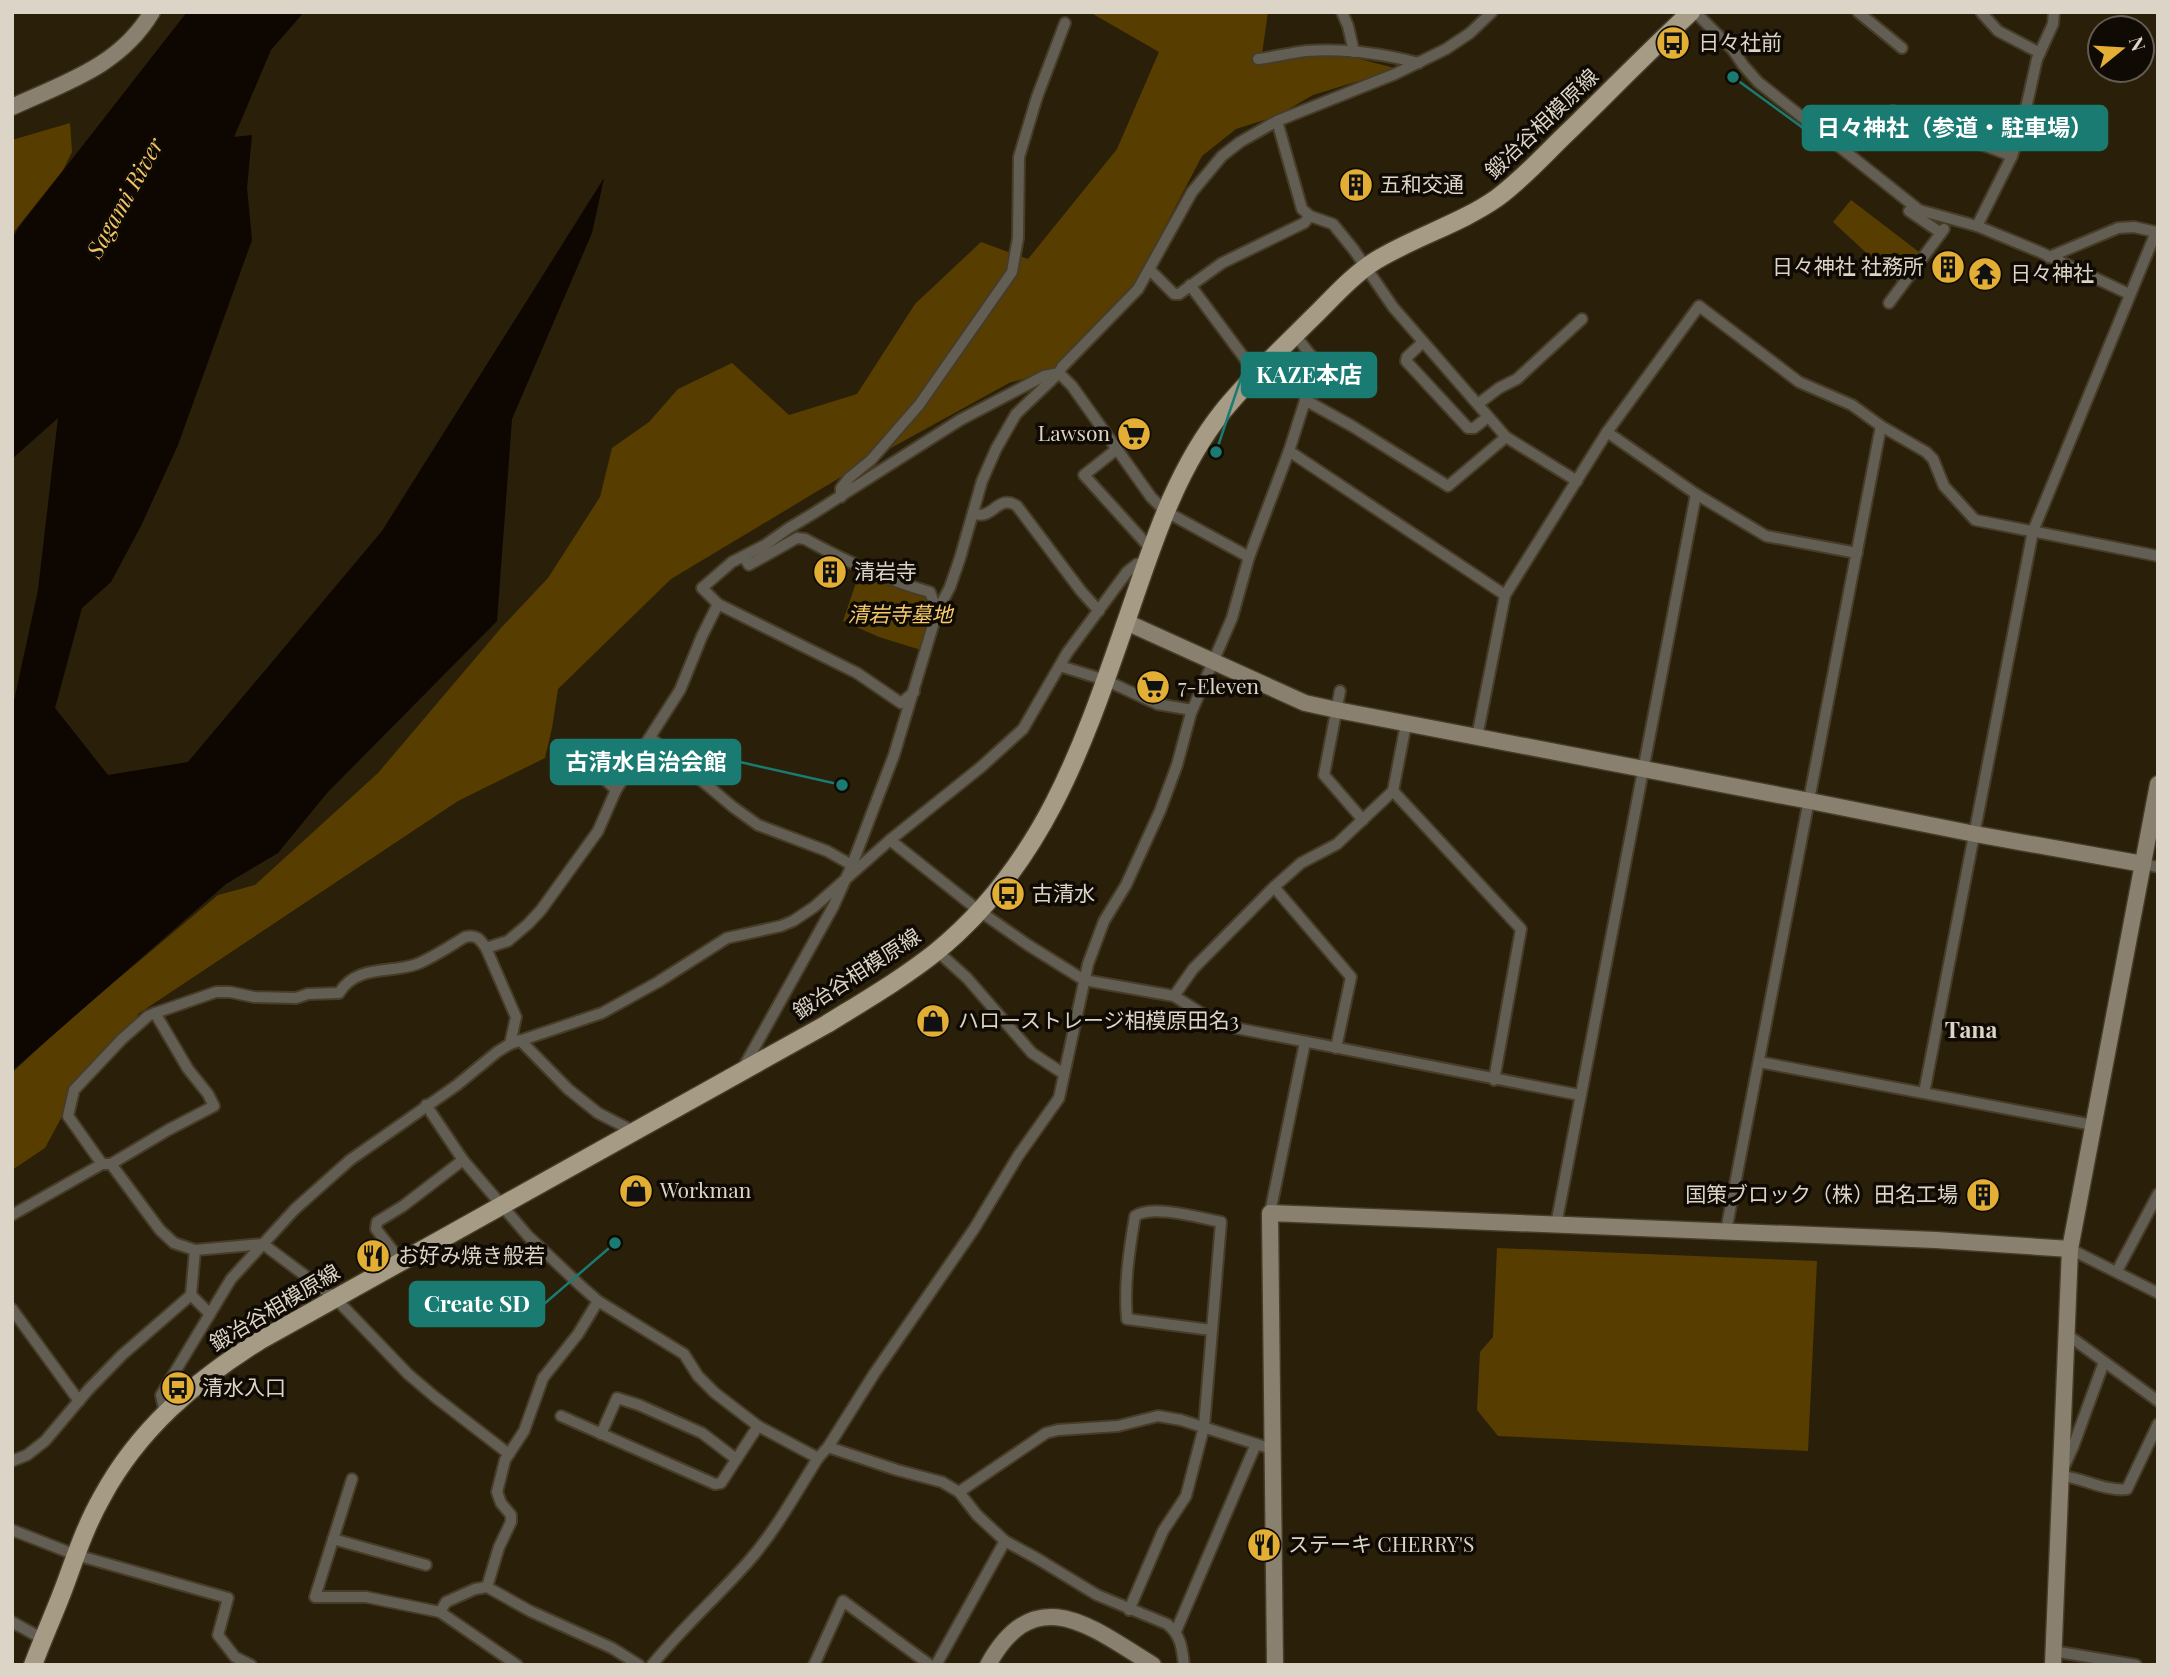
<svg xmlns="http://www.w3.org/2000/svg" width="2170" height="1677" font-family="'Playfair Display','Noto Sans JP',serif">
<rect width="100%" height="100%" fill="#2a1f09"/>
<g fill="#573e00">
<path d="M1094,12H1268L1262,54L1322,49L1398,69L1313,95L1277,116L1236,129L1202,156L1160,236L1146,272L1057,369L1009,383L871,459L671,579L558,689L552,728L545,758L458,801L138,1014L136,1022L66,1109L45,1148L12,1170V1073L64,1024L218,895L255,885L378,773L501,628L548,578L600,497L612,448L649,422L678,389L732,363L789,415L857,394L915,304L981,242L1028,259L1117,149L1159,52L1093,14Z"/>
<path d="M70,123L72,152L63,170L12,234V140Z"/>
<path d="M1851,200L1923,255L1901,285L1833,222Z"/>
<path d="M860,571L925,593C939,611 927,631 921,650L879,637L843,621Z"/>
<path d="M1497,1248L1817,1261L1808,1451L1498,1436L1477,1410L1480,1352L1493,1337Z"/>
</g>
<path fill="#0e0600" d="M187,12H304L271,50L234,137L252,135L247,188L252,240L178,445L141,526L111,582L82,608L55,708L108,775L188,762L382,531L604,178L592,233L512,419L497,621L327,793L278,853L226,884L12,1071V710L38,590L58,418L12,459V239L19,227Z"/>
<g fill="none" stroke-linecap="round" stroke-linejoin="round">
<g stroke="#463c27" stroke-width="14">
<g id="street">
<path d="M1342,12L1348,26L1354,52"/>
<path d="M1695,12L1733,50L1743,65L1758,82L1919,210L1977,226L2040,252L2129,294"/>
<path d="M1858,12L1902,48"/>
<path d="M1981,12L1998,31L2040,53"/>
<path d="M1258,59C1274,57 1290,53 1306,51C1343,48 1384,54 1419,63"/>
<path d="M1893,111L2012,156"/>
<path d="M1277,121L1302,209L1310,216L1333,224L1354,250L1393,307L1506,437L1577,481"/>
<path d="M1909,211L1941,233"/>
<path d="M1977,226L2012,156L2024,117L2037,59L2053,24L2054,12"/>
<path d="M2049,257L2118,228L2134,227L2156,232"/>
<path d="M1150,270L1174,294H1179L1222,263L1304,223L1310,216"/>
<path d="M1190,285L1257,375"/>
<path d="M1889,303L1944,229"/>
<path d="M1423,342L1407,357L1406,361L1468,428H1474L1488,417"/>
<path d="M1059,373L1072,386L1151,497L1165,511L1249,557"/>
<path d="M1305,400L1352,426L1448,486L1506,437"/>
<path d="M1478,404L1499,388L1517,379L1582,319"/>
<path d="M1607,432L1696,494L1766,536L1857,553"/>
<path d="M1117,449L1084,475L1151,549"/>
<path d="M1289,451L1505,595"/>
<path d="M841,497V488L849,478L871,460L919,405L1012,272L1018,238L1019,157L1037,97L1065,23"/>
<path d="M973,513C993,522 997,493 1017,506L1081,591L1099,611"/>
<path d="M744,557L749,565L797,538L805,539C845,561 886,580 930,592L937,612"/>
<path d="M718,604L857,673L901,703L914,692"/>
<path d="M1060,666L1105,680L1157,704L1192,710"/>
<path d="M1340,691L1324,775L1363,820"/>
<path d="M1477,737L1505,595L1607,432L1699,306L1799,382L1852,405L1881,426L1926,452L1933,459L1944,486L1975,520L2158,556"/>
<path d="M651,738L733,807L758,825L827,851L857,868"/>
<path d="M573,748L616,790"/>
<path d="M1393,791L1521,929L1494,1080"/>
<path d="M890,840L978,910L1028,945L1084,980L1174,996L1220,1025L1580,1095"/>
<path d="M2143,864L2158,867"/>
<path d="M1274,887L1351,977L1336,1048"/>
<path d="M486,948L516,1017L510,1044"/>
<path d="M937,951L967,978L1032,1053L1064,1074"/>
<path d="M1174,996L1193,969L1274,887L1301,863L1337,844L1393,791L1406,724"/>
<path d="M520,1040L568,1089L598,1113L633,1131"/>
<path d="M1759,1062L2093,1125"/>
<path d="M742,1070L833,907L852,865L894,755L937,612L950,587L960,558L982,481L996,449L1016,414L1059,373L1062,367L1138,289L1192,192L1222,156L1240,142L1277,121L1395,74L1446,49L1470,33L1492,12"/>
<path d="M1924,1093L2033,531L2156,232L2158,233"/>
<path d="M426,1105L463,1160L528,1236L581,1286L598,1301L684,1354L698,1376L715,1393L758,1426L818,1458"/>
<path d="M102,1164L68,1116L74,1090L122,1039L148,1016L155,1013L216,992H230L254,997L296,998L308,994L339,993C357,964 390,974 417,964C434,957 450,946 465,937C476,934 480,939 486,948L508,941L528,924L541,910L598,831L616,790L680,690L702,636L718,604L702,588L732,562L765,545L789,528L814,513L960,420L1044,376L1059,373"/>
<path d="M111,1164L160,1230L174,1243L195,1250L263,1244L335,1298L408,1374L435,1397L509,1454"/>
<path d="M1270,1213L1305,1042"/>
<path d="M12,1215L102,1164H111L168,1130L214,1106L208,1094L188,1069L155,1013"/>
<path d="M1556,1225L1696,494"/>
<path d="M1726,1231L1881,426"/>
<path d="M2070,1249L2158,1293"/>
<path d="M195,1250L191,1295L210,1314"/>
<path d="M401,1261L376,1229L377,1222L403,1206L463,1160"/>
<path d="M2117,1271L2158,1194"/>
<path d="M12,1309L79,1401"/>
<path d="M2065,1333L2158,1401"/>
<path d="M2104,1362L2073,1447L2060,1476C2082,1477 2105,1492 2127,1489L2158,1424"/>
<path d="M165,1413L161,1395L231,1279L295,1209L350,1160L457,1085L497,1052L510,1044L602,1013L658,982L727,938L781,926L793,921L814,907L890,840L981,767L1023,729L1067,653L1127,572L1137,564L1147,562"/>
<path d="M561,1416L715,1484L721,1483L758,1426"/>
<path d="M601,1434L617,1398L639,1405L702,1433L736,1459"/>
<path d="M828,1447L897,1470L942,1482L959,1492L1046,1433L1058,1430L1118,1426L1158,1416L1181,1420L1272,1449"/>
<path d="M12,1461L27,1455L45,1441L88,1390L122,1355L191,1295"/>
<path d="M352,1479L315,1597H366L440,1612L517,1665"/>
<path d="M959,1492L977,1515L1005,1541L1038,1559L1097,1595L1167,1624C1181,1635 1182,1648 1184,1665"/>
<path d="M12,1530L76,1555L228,1598L218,1635L235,1657L251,1665"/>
<path d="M333,1539L426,1565"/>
<path d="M487,1587L499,1547L511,1522V1515L501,1503L497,1492L505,1460L524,1431L543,1378L578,1334L598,1301"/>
<path d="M1129,1610L1163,1531L1186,1496L1204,1427L1221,1222C1200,1218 1153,1204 1135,1216C1129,1251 1124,1284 1127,1319L1211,1330"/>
<path d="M440,1612L446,1602L475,1589L487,1587L530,1611L612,1648L639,1665"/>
<path d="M12,1622L43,1639"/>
<path d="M1176,1631L1256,1444"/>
<path d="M2053,1651L2136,1665"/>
<path d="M652,1665C682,1628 717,1597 748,1562C776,1530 796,1493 818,1458L828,1447L874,1374L974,1229L1018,1156L1059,1098L1088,964L1104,921L1126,885L1160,811L1177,765L1191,713L1232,618L1249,557L1289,451L1317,363L1295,335"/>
<path d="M814,1665L843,1601L930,1665"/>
<path d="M936,1665L1005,1541"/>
</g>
</g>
<g stroke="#463c27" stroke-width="19">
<g id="secondary">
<path d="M12,107C66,82 120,66 152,12"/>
<path d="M1126,622L1305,703L1337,710L1810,801L1975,834L2143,864"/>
<path d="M988,1665C1035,1579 1091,1627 1153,1665"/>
<path d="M1275,1665L1270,1213L1936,1240L2070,1249"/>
<path d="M2053,1665L2070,1249L2158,784"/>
</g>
</g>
<g stroke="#463c27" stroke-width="21">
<path id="primary" d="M33,1665C43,1638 55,1612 65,1585C76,1555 86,1525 102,1497C138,1430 195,1381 259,1341L827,1024C864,1001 902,979 936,952C1045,863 1084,743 1128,616C1153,544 1175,471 1223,411C1249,379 1280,350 1309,321C1330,301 1350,277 1375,261C1414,237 1460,224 1497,198C1523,179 1545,154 1568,132C1609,92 1649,51 1691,12"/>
</g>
<use href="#street" stroke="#635e53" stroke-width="10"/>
<use href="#secondary" stroke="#89806f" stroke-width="16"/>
<use href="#primary" stroke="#a69b85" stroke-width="18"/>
</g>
<defs>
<g id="bus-disc" transform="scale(1.75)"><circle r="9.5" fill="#e2ae34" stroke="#0f0a03"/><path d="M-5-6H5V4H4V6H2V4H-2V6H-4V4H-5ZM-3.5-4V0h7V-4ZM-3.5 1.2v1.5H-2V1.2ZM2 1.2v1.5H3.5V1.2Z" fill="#111"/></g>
<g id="building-disc" transform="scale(1.75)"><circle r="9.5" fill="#e2ae34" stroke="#0f0a03"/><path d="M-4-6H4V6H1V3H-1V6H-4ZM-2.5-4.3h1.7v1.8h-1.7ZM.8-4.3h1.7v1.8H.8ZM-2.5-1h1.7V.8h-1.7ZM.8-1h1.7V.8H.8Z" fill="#111"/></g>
<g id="temple-disc" transform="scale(1.75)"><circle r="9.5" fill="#e2ae34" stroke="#0f0a03"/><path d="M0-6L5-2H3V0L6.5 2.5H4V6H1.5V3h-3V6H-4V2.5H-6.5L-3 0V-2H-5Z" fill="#111"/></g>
<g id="supermarket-disc" transform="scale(1.75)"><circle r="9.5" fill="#e2ae34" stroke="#0f0a03"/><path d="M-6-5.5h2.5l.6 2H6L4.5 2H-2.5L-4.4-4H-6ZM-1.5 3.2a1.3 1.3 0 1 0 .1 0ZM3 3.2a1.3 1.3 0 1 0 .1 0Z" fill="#111"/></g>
<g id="shop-disc" transform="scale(1.75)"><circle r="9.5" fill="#e2ae34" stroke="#0f0a03"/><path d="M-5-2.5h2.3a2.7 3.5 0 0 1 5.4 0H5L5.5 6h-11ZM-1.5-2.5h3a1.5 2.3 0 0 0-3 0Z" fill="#111"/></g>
<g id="restaurant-disc" transform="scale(1.75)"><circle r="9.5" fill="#e2ae34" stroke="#0f0a03"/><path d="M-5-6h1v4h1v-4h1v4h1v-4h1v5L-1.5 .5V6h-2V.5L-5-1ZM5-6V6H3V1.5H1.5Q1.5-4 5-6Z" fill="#111"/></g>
</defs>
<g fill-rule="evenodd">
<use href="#bus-disc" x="1673" y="43"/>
<use href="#building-disc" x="1356" y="185"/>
<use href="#building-disc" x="1948" y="267"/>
<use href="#temple-disc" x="1985" y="274"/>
<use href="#supermarket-disc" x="1134" y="434"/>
<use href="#building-disc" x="830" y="572"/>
<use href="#supermarket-disc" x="1153" y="687"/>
<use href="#bus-disc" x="1008" y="894"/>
<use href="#shop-disc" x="933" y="1021"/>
<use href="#shop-disc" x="636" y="1191"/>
<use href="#building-disc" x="1983" y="1195"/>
<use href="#restaurant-disc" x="373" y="1256"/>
<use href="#bus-disc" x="178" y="1388"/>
<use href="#restaurant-disc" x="1264" y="1545"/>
</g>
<g text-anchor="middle" stroke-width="7" stroke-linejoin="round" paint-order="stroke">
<g font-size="21" fill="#dcd5c7" stroke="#0f0a03" text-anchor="start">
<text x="1698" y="50">日々社前</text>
<text x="1380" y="192">五和交通</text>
<text x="1924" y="274" text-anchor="end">日々神社 社務所</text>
<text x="2010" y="281">日々神社</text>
<text x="1110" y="441" text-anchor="end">Lawson</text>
<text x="854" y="579">清岩寺</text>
<text x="1178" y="694">7-Eleven</text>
<text x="1032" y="901">古清水</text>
<text x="958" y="1028">ハローストレージ相模原田名3</text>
<text x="660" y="1198">Workman</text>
<text x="1958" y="1202" text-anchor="end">国策ブロック（株）田名工場</text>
<text x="398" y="1263">お好み焼き般若</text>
<text x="202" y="1395">清水入口</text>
<text x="1288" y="1552">ステーキ CHERRY'S</text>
</g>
<g font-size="21" fill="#dcd5c7" stroke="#0f0a03">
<text transform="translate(1542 124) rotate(-44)" y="7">鍛冶谷相模原線</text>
<text transform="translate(857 974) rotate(-33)" y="7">鍛冶谷相模原線</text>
<text transform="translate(275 1308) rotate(-31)" y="7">鍛冶谷相模原線</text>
</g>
<g font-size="21" font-style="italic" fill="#f7ca6d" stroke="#0f0a03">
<text x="900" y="622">清岩寺墓地</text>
</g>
<g font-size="23" font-style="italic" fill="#f0c466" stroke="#0f0a03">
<text transform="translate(125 198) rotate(-61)" y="8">Sagami River</text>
</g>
<g font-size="23" font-weight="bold" fill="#dcd5c7" stroke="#0f0a03">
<text x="1971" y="1038">Tana</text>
</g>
</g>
<path fill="none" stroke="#197b72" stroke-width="2.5" d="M1733 77L1803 128M1216 452L1242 375M842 785L740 762M615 1243L544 1304"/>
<g fill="#197b72" stroke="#0f0a03" stroke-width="2.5">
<circle cx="1733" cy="77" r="7"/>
<circle cx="1216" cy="452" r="7"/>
<circle cx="842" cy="785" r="7"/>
<circle cx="615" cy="1243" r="7"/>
</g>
<g fill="#197b72" stroke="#197b72" stroke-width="2.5">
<rect x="1803" y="106" width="304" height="44" rx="7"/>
<rect x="1242" y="353" width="134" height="44" rx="7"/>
<rect x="551" y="740" width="189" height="44" rx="7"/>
<rect x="410" y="1282" width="134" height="44" rx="7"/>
</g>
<g font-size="23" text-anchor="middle" font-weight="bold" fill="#fff">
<text x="1955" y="136">日々神社（参道・駐車場）</text>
<text x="1309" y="383">KAZE本店</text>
<text x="646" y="770">古清水自治会館</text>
<text x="477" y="1312">Create SD</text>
</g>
<rect width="2170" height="1677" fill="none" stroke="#dcd5c7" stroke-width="28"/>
<g transform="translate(2121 49) rotate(72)"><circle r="33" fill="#0f0a03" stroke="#615b51" stroke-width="2"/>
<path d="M0-5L12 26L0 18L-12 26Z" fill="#e2ae34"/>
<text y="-10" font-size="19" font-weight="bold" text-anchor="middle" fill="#dcd5c7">N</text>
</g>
</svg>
